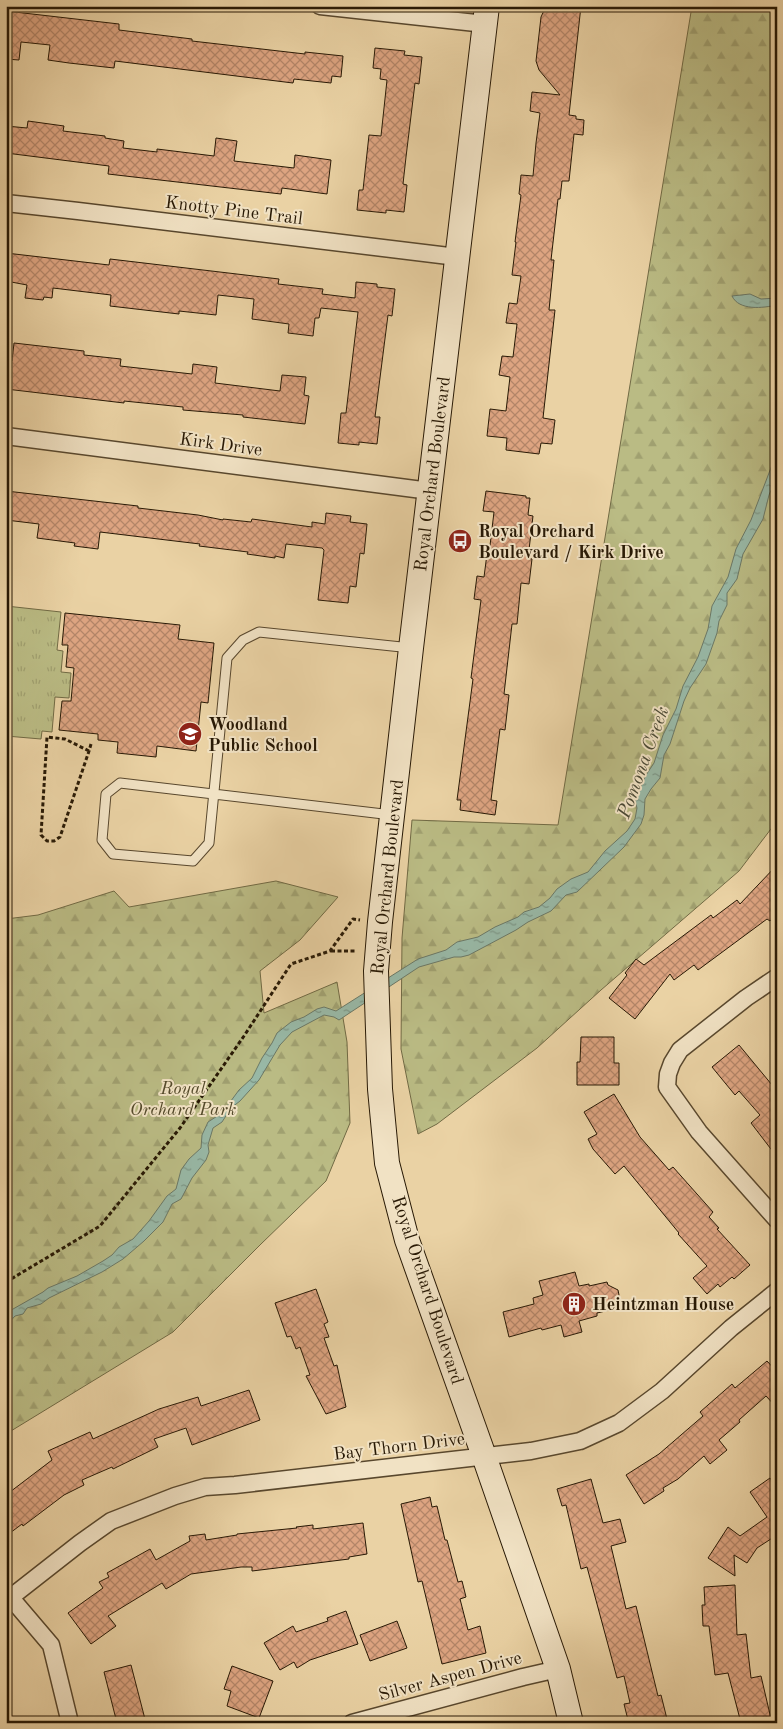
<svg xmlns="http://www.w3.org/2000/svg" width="783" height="1729" font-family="'Old Standard TT',serif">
<defs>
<pattern id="grass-tufts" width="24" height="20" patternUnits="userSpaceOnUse" patternTransform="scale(1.25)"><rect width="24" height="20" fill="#babb84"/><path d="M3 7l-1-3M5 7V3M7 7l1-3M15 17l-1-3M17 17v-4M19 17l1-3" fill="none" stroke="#a0a070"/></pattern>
<pattern id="forest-firs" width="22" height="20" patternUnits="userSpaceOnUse" patternTransform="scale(1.25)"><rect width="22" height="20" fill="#babb84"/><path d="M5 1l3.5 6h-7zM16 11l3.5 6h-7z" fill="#a0a070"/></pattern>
<pattern id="water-ripples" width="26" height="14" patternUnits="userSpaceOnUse" patternTransform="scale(1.25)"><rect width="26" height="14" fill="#98b8a6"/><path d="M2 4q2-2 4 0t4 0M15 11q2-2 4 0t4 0" fill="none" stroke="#7c9585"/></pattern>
<pattern id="building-cross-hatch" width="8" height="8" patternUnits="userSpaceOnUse" patternTransform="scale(1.25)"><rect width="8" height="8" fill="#dda481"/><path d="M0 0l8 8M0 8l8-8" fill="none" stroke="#b38568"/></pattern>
</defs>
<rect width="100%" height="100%" fill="#ead2a4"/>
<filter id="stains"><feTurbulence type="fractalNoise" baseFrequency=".004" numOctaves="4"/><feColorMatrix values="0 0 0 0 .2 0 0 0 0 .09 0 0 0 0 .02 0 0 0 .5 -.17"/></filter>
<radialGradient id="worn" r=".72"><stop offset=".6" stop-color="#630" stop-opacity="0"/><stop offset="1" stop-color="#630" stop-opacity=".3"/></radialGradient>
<path fill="url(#grass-tufts)" stroke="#716a44" d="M6,606L61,612L57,650L63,651L61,672L71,673L69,698L55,697L52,732L42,731L41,739L6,736Z"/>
<g fill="url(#forest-firs)" stroke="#716a44">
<path d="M692,6H777V821L739,871L601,990L537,1048L437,1124L418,1134L401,1049L402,938L412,820L558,825Z"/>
<path d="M276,881L338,897L300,940L260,971L264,1013L337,982L347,1042L350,1123L326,1181L261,1244L173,1332L6,1434V919L38,915L114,891L129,907Z"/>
</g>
<g fill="url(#water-ripples)" stroke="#6b7866">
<path d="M750,294L761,299L777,298V305C763,308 739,311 732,296Z"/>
<path d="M777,452V477L769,495L763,519L743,554L737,579L727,593V605L719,621L717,633L706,664L690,688L684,701L670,744L664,755L660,778L651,789L645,799L644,815L641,824L624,847L577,892L566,895L551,911L528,922L516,930L469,955L461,957H454L419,967L339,1020L334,1017L324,1015L292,1032L280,1045L259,1080L240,1101L231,1108L222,1122L213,1128L208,1145L209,1152L206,1160L192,1178L181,1199L172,1204L163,1222L144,1241L123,1259L102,1272L49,1298L41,1304L27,1308L23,1314L15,1316L6,1326V1313L43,1292L48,1288L77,1276L103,1261L112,1255L119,1247L133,1239L149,1221L167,1196L176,1189L181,1170L189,1159L201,1148L202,1135L208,1122L222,1113L239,1090L252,1078L262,1058L272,1043L277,1033L291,1022L304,1017L317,1009L324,1007L336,1011L418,959L446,950L457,942L478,937L495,927L518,917L524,912L539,907L550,898L557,889L571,879L588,872L605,851L627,831L635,819L637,808L635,800L646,775L654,763L663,735L676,709L683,686L698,657L708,629L712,606L728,577L736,549L751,520Z"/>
</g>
<g fill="url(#building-cross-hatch)" stroke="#281905">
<path d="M546,6H581L569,115L576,116V119L584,120L583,135L574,134L569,181H562L560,199H558L551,260H554L549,310H555L543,418L555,420L552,444L541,443L539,454L506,450L507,438L487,436L490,409L506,411L510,377L499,375L502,356L513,357L517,324L506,323L509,303L517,304L521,276L512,275L516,242H515L521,195L519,194L521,175L533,176L536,143L540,113L530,111L532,92L560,95L539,70L536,61L541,17Z"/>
<path d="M6,11L119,24V30L192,39V41L305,54V52L343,56L341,77L332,76L331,83L294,79L293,83L115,61L114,68L69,63L48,60L50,45L21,42L19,60L6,59Z"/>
<path d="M375,48L405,51L404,55L422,57L419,84L415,83L406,157L403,184L407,185L404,212L386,210V213L357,210L359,190H363L369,135L381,136L387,80L380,79L381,69L373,68Z"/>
<path d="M28,121L64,126L63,131L105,136V138L124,141L123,148L157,152V149L214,156L216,138L237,141L234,161L294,168L295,155L331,160L327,194L282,188L281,194L108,174L109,166L6,153V126L27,128Z"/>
<path d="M6,253L109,265L110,259L279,279L278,284L323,289L322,294L355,298L356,282L377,284V287L395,289L392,316L388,315L375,417H380L377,444L359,442V445L338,443L341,413H346L358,312L321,308L319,318H315L313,336L288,333L289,324L252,319L254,299L218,295L216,315L179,311V314L110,306L111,295L53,288L52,298L44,297L43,300L25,298L27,285L6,281Z"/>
<path d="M14,343L84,351V355L121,359L120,366L192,374L193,364L217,367L215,383L280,391L282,375L306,377L304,395L309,396L305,424L243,417V415L183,410V407L124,401V403L6,389L8,360L12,361Z"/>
<path d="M6,491L138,506V508L198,515L223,520V519L251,522L252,519L312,527V522L325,524L326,513L351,516L350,522L367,524L364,554L360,553L356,587L350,586L348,603L318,600L324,550L322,548L286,544L284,558L275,556V558L247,554L248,552L199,546L200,544L100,532L98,549L74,546L75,543L37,538L39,524L6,520Z"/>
<path d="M486,491L526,496V498H530L528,515L533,516L528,558L532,559L529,584L521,583L517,624H512L504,694L509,695L505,730L500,729L491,800L497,801L495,815L460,810L461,800H457L473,679L471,678L481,600L474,599L477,576L484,577L487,554H489L494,512L483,511Z"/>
<path d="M65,613L180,625L178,639L214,643L208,703L201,702L196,751L157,746L156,757L117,753L118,742L98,740V734L59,730L62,701H71L74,668L66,667L68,645H62Z"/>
<path d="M777,865V914L770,921L767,919L698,970L694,965L674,980L670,974L635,1019L609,998L627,975L625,973L636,959L644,965L711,915L713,918L737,900L740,904Z"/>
<path d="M581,1037H614V1063H619V1085H577V1062H580Z"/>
<path d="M739,1045L777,1091V1157L751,1123L760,1115L739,1091L735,1095L712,1067Z"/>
<path d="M614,1094L640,1137L669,1170L673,1167L713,1212L709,1217L719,1228L717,1229L750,1265L734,1279L732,1277L720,1287L718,1284L707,1294L693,1278L707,1266L678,1234L679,1233L624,1166L615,1174L593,1149L588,1139L597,1134L584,1112Z"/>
<path d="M575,1272L579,1286L589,1284V1286L607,1282L608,1285L618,1290L619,1295L618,1301L610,1310L597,1313V1316L579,1321L582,1332L564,1337L561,1325L542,1330L541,1328L509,1337L503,1312L534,1304L533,1298L543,1295L539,1281Z"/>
<path d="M316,1289L328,1322L324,1324L329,1337L324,1338L334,1366L337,1365L346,1407L326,1414L306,1376L310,1375L300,1347L296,1349L291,1336L287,1337L275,1303Z"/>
<path d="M767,1361L777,1372V1408L766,1396L739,1420L740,1422L719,1440L727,1450L710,1464L704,1456L678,1479L663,1488L664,1491L644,1504L626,1475L659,1454L703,1416L700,1412L732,1384L735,1388Z"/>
<path d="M249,1390L260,1420L192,1445L186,1428L154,1439L158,1447L113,1469L112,1467L82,1480L84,1485L64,1495L23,1526L22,1524L6,1536V1495L52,1460L48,1451L90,1432L93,1439L159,1409L198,1397L201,1406Z"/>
<path d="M770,1478L777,1488V1535L757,1548L747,1563L734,1555L735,1576L708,1558L728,1527L740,1536L767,1517L750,1492Z"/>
<path d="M591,1479L603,1523L620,1519L626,1542L611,1546L626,1609L636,1606L658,1696L661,1695L668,1723H635L634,1719L628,1720L624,1704L630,1703L624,1676L617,1678L587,1567L581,1569L566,1505L562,1506L557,1489Z"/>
<path d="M430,1497L432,1507L437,1506L442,1527L445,1540H447L458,1582L462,1581L466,1597L460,1599L468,1630L480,1626L486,1653L442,1664L422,1581L418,1582L401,1504Z"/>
<path d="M363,1523L367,1554L349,1557V1559L309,1564L252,1571V1567H241L191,1574L166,1589L162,1583L108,1616L116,1626L91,1644L68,1613L103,1588L99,1582L109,1577L107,1573L150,1549L156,1560L190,1541L189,1536L205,1534L206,1540L237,1535V1534L297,1528L296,1527L313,1525V1529Z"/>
<path d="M735,1585L737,1635L746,1634L751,1678L761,1676L772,1723H741L728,1673L715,1675L709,1626H703L702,1605H705L704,1587Z"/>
<path d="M346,1611L358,1644L310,1660L297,1668L294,1662L280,1670L264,1643L293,1626L296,1632L328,1621L327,1618Z"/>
<path d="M397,1621L407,1648L370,1661L360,1635Z"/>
<path d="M131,1665L146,1723H117L104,1672Z"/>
<path d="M232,1666L273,1681L259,1718L227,1706L231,1691L224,1689Z"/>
</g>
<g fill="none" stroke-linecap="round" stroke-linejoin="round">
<g stroke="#58472d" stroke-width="11">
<path id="lane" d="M392,815L120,783L106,794L102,840L113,854L193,861L209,843L227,658L243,640L259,632L411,648"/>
</g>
<g stroke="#58472d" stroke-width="19">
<g id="street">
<path d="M320,6L485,24"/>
<path d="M6,203L78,211L457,257"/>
<path d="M6,436L430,491"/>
<path d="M777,977L746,998L680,1050L672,1063L668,1074L667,1087L699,1132L777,1220"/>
<path d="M11,1598L51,1645L70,1723"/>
<path d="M6,1601L80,1543L111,1521L175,1496L205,1487L235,1485L531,1451L580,1441L619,1423L662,1391L731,1328L777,1291"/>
<path d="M352,1723L523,1677L558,1669"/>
</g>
</g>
<g stroke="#281905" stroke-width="26">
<path id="secondary" d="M487,6L411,648L380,922L376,971L380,1089L387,1163L407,1240L484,1456L558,1669L571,1723"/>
</g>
<g stroke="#281905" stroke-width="3" stroke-dasharray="4 2.5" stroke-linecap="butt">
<path d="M89,751L65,739L47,737L41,835L47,841H54L60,837L89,751L91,744"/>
<path d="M331,951H357"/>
<path d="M6,1282L100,1226L180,1128L244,1036L291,964L330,951L353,919L360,920"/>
</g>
<use href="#lane" stroke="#f1e2c4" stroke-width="9"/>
<use href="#street" stroke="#f1e2c4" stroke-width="16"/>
<use href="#secondary" stroke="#f1e2c4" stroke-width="24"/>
</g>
<defs>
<g id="bus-disc" transform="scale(1.25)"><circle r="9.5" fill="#8f2418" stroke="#f1e2c4"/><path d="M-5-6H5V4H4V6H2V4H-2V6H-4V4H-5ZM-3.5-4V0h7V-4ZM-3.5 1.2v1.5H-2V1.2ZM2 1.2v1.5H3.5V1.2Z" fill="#fff"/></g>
<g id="school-disc" transform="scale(1.25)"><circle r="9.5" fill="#8f2418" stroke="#f1e2c4"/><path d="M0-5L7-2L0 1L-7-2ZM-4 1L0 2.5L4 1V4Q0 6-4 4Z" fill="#fff"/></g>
<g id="building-disc" transform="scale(1.25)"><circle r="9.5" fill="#8f2418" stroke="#f1e2c4"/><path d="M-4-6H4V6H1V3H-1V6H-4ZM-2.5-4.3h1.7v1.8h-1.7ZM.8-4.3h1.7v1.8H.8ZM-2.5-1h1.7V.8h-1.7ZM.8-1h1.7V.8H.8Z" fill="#fff"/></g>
</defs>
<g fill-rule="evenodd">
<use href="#bus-disc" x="460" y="541"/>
<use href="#school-disc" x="190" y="734"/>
<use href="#building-disc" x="574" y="1304"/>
</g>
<g text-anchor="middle" stroke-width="4" stroke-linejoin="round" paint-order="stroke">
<g font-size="18" fill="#281905" stroke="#f1e2c4">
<text transform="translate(234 210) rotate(7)" y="6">Knotty Pine Trail</text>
<text transform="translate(221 444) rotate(8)" y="6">Kirk Drive</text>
<text transform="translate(432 474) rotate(-83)" y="6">Royal Orchard Boulevard</text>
<text transform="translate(387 877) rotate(-84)" y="6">Royal Orchard Boulevard</text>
<text transform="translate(428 1290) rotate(72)" y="6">Royal Orchard Boulevard</text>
<text transform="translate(399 1446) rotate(-7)" y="6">Bay Thorn Drive</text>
<text transform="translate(450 1676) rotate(-15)" y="6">Silver Aspen Drive</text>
</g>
<g font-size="18" font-weight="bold" fill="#281905" stroke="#f1e2c4" text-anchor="start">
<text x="478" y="537">Royal Orchard<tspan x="478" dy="21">Boulevard / Kirk Drive</tspan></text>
<text x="208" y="730">Woodland<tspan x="208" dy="21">Public School</tspan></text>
<text x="592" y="1310">Heintzman House</text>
</g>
<g font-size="18" font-style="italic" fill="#544a2b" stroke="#f1e2c4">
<text x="183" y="1094">Royal<tspan x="183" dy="21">Orchard Park</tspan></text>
</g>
<g font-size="19" font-style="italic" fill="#4a4935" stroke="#f1e2c4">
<text transform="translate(642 762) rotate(-70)" y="7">Pomona Creek</text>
</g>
</g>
<rect width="783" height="1729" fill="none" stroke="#ead2a4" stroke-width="25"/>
<rect x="8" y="8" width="768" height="1714" fill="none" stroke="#281905" stroke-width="2.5"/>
<rect x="12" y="12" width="758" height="1704" fill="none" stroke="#281905"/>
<rect width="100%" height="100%" filter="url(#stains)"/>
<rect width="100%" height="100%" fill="url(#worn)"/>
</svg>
